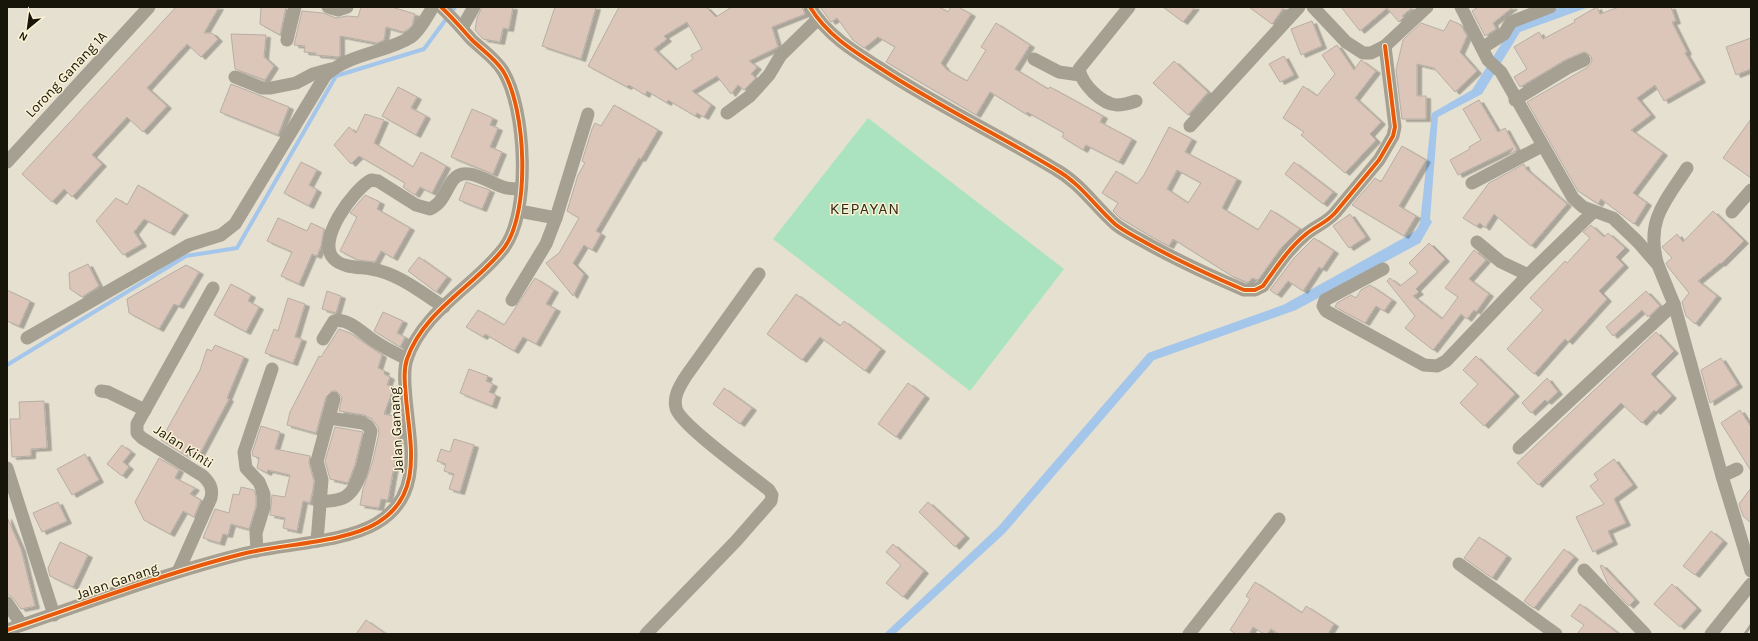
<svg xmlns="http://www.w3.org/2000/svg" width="1758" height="641" font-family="Karla,sans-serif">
<defs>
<filter id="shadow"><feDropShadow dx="4.5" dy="2.5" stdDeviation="0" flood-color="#0004"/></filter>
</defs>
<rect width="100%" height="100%" fill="#e6e0d0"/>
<path fill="#abe3c0" d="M868,118L1064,269L970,391L773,239Z"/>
<path fill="#a4c6eb" d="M1561,7H1589L1520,32L1482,94L1438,117L1430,219L1432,222L1420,243L1296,310L1154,360L1005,533L895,634H884L998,527L1148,353L1283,305L1409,235L1416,230L1420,223L1432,113L1472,90L1514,24Z"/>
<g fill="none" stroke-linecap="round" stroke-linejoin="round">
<path stroke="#a4c6eb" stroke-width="4" d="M7,365L186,256L237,248L336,76L424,49L455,7"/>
</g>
<g fill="#dcc6b9" stroke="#b7aea5" fill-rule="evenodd" filter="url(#shadow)">
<path d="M176,7H219L204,33H212L218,39L201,57L187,44L147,88L167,106L143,132L127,117L92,155L102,164L72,197L64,189L52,202L22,174Z"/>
<path d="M261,7H286L280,35L260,24Z"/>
<path d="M361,7H392L415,14L412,26L407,30L403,32L386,27L384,40L377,43L340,36V56L338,57L316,55V53L304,52L305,46L294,45L302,11L323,13L336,18L347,16L358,17Z"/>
<path d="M482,7H513L509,29L503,28L500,42L483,39L475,30L477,18Z"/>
<path d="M555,7H596L581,59L542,46Z"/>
<path d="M619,7H706L716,17L732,7H802L805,14L772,27L778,47L749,61L757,67L751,74L756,78L744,90L738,85L731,94L717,76L692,91L711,105L704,117L697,113L695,116L668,100L667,103L647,91L645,95L629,85L627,87L588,66ZM687,22L702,49L691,55L693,59L676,70L654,49L667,39L664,36Z"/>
<path d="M820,7H939L948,12L951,7H958L971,14L941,63L947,70L967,81L986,50L981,47L996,23L1030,45L1015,69L1048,89L1050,87L1103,116L1100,122L1132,139L1119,162L1086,145L1083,150L1062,137L1064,133L1027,112L1026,114L990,92L976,115L886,62L895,47L878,37L864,48L853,40L837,18L831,22Z"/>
<path d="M1163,7H1195L1183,22Z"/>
<path d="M1249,7H1284L1272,24Z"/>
<path d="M1341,7H1413L1402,16L1404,17L1399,22L1387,8L1360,31Z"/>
<path d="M1478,7H1513L1493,23L1496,29L1485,36L1472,11Z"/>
<path d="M1597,7L1600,14L1619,7H1671L1676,21L1672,22L1687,52L1685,53L1701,80L1664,101L1655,85L1637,98L1651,115L1631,130L1663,153L1633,193L1647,203L1634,224L1601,199L1598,204L1578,191L1527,102L1588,67L1592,61L1591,56L1585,52L1581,53L1565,60L1520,87L1514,77L1527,69L1514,47L1539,32L1543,39L1575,22L1574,20Z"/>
<path d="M1450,20L1461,25L1467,36L1460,52L1477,71L1455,92L1434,68L1417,64V96H1426V119H1402L1396,70L1403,40L1421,23L1444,31Z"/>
<path d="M1312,21L1322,46L1301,55L1291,29Z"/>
<path d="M231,34L266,35L264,57L274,66L265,80L235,69Z"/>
<path d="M1751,38V69L1736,75L1726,47Z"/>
<path d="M1337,45L1354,70L1361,60L1376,71L1355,98L1381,122L1370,134L1376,140L1345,173L1301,135L1304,132L1283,118L1303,86L1317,96L1335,74L1322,55Z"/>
<path d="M1284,56L1294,75L1280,82L1269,64Z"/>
<path d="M1174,61L1208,92L1188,115L1153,83Z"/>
<path d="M231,84L289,107L278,135L220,112Z"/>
<path d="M398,87L417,97L411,108L426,116L416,135L382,116Z"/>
<path d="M1479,100L1498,132L1505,128L1517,150L1509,155L1513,148L1458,175L1450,160L1470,149L1469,147L1481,140L1463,109Z"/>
<path d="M614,105L658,130L641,159L639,158L596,231L601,234L592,250L584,245L573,263L584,274L573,296L546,263L559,253L579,218L567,211L578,175L585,163L582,161L592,129L595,123L601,126Z"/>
<path d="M472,109L493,118L490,125L498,128L490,147L502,152L493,174L451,157Z"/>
<path d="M365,114L384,120L374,143L413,167L421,152L446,166L432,193L420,187L415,195L403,187L405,183L359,156L351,164L334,145L349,127L356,133Z"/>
<path d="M1751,119V178L1723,158Z"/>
<path d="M1169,127L1192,139L1185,152L1237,179L1222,208L1258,230L1271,210L1300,229L1281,248L1258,280L1252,278L1249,282H1246L1232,276L1173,239L1169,246L1157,240L1120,218L1113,211L1118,203L1102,193L1116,171L1137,184L1144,175ZM1177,170L1201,183L1188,203L1167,189Z"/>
<path d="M1402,146L1426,160L1399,206L1416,216L1404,236L1352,205L1375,178L1381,182Z"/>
<path d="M301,162L317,170L309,185L317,190L309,206L284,193Z"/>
<path d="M1294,162L1333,192L1323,204L1285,174Z"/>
<path d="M1524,164L1526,169L1567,204L1531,246L1494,214L1485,228L1480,223L1476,226L1463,218L1489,183Z"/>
<path d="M466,182L490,190L482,209L459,200Z"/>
<path d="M138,185L184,213L170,233L144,219L134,232L142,244L123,255L96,221L116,198L127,205Z"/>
<path d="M365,195L380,202L377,209L410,228L393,258L381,251L375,262L358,260L340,251L357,217L350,213Z"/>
<path d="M1713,211L1744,241L1721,264L1720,263L1698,281L1717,296L1695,324L1686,316L1682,302L1689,293L1668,267L1666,263L1672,258L1662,247L1677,234L1683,242Z"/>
<path d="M1350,214L1366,237L1349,248L1333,226Z"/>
<path d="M278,218L307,231L311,223L324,229L321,246L317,256L312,254L299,284L281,276L292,252L267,241Z"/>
<path d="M1591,225L1604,237L1608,233L1625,248L1616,257L1624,265L1599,291L1607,299L1568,342L1565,339L1534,374L1507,349L1543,310L1530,298L1565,261L1567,263L1590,238L1583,232Z"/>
<path d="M1314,238L1334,251L1322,269L1319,267L1303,291L1288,281L1277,295L1270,290L1294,258Z"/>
<path d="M1429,243L1445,259L1416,289L1419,292L1413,296L1442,319L1458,297L1445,288L1474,250L1486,260L1469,279L1489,294L1476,312L1474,310L1467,319L1461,314L1433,350L1405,328L1415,316L1387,281L1390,278L1400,286L1418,272L1409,263Z"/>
<path d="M419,257L447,277L436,292L408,271Z"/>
<path d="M88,264L99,286L82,297L70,289L69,273Z"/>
<path d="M186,265L199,272L179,306L174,304L159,329L129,313L127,299Z"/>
<path d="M535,278L554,290L546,304L556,309L536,344L523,337L514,351L485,334L483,337L466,327L478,310L504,325Z"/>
<path d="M231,284L251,295L248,301L259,307L246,332L214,315Z"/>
<path d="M1370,285L1392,300L1384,311L1376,306L1365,323L1335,307L1337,303L1351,295L1356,298L1361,290Z"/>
<path d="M7,290L30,301L19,326L7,321Z"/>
<path d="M327,291L341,296L336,313L322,309Z"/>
<path d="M1646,291L1660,306L1648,317L1642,310L1613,336L1606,327Z"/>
<path d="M796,294L840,326L844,321L881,349L865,371L820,337L802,360L767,334Z"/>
<path d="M288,298L305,304L295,337L302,339L293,363L265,353L274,329L278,331Z"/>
<path d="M383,312L403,321L397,333L405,337L400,347L374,331Z"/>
<path d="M339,329L350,333L382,355L378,368L385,371L384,374L390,377L387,385L394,387L384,414L400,417L401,426L388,500L381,499L379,508L360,505L363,489L373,460L379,433L378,427L372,419L364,415L339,411L342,397L336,391H332L326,397L316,433L287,425L290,412L319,356L321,357Z"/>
<path d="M1656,332L1674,351L1651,374L1672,396L1656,412L1654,410L1642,423L1621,403L1538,485L1517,463Z"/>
<path d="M215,345L244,357L227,398L229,399L197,459L187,453L186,456L161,440L200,370L207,349L212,351Z"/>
<path d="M1476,356L1515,394L1484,426L1460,403L1478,384L1463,370Z"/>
<path d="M1721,358L1738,385L1710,403L1701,370Z"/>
<path d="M469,369L488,376L486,381L493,384L489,392L496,395L492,406L460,393Z"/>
<path d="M1547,378L1558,392L1547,402L1545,400L1531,413L1522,403Z"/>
<path d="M908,383L925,396L896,437L878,424Z"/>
<path d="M724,388L752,408L740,424L713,404Z"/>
<path d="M44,401L47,448L31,449V456L12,457L10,419H20L19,402Z"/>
<path d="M1740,410L1751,427V471L1721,423Z"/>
<path d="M261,426L280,432L275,449L310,456L309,463L314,481L313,489L310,503L303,501L297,531L283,528L285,518L270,515L272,495L285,497L290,475L268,470L267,473L257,468L259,458L253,456L252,453Z"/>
<path d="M335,427L363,432L355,465L348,483L330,479L325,461Z"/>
<path d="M454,439L474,445L460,492L449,489L454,474L444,471L446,464L437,461L441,449L450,452Z"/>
<path d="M122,445L131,452L123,462L129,467L122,476L107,464Z"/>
<path d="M85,454L99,480L72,495L57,469Z"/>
<path d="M159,458L179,470L175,478L195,488L190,494L201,500L194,517L183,511L170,534L144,520L135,502Z"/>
<path d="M1614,459L1633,485L1614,499L1626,523L1608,531L1613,542L1593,552L1576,517L1604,504L1590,486L1598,480L1594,474Z"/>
<path d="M241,487L254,490L256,496V506L249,529L231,524L228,535L223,534L220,543L203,538L215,509L229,513L233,494L239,495Z"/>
<path d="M1751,488V523L1743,516L1739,504Z"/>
<path d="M58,502L67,521L42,532L33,513Z"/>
<path d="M928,502L965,536L955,547L919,512Z"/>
<path d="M7,517L21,549L35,606L21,609L13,598L7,594Z"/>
<path d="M1711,531L1723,541L1695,575L1683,566Z"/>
<path d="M1479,537L1507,556L1492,578L1464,558Z"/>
<path d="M60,542L88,555L73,587L50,576L48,568Z"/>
<path d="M893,544L924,571L903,597L886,583L901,565L886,552Z"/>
<path d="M1564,549L1574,557L1534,608L1524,601Z"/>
<path d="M1602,565L1635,600L1629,606L1608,584L1600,566Z"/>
<path d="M1255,582L1302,613L1306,606L1334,624L1328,634H1279L1271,629L1267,634H1264L1253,627L1249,634H1236L1230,630L1250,599L1246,596Z"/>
<path d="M1672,584L1697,608L1680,627L1654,604Z"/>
<path d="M1580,604L1619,634H1577L1584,625L1571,616Z"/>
<path d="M366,620L386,634H356Z"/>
</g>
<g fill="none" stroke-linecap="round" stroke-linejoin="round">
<g stroke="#a5a092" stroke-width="13">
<path d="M328,7L338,10L347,7"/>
<path d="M810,7C827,35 853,51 880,68C936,105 997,134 1055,169C1080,183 1094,205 1115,224C1122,230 1132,235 1141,240C1174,259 1209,275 1244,290H1255L1263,286C1276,268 1288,249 1305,235C1315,226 1325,224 1335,213L1379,160L1393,136L1395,127L1385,46"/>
<path d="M1129,7L1079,69C1082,84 1101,104 1117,105C1123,105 1130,103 1136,101"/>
<path d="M1313,7L1346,42L1363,53H1371L1385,46L1427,7"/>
<path d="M1461,7L1488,60L1501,72L1573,198L1583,207L1613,218L1638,242L1658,265L1674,304L1722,476L1751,571"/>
<path d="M462,28L474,7"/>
<path d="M287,40L295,7"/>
<path d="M1482,48L1504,34L1511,22L1550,7"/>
<path d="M1034,59L1059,72L1080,75"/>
<path d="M235,77L262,88H271L296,83L313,74L331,69"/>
<path d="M1515,100L1569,67L1584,60"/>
<path d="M727,113L750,96L769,75L781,55L818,19"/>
<path d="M1190,126L1299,7"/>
<path d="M7,162L149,7"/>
<path d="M1472,183L1542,146"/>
<path d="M519,211L556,218L588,114"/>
<path d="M1732,212L1751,190"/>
<path d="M1477,242L1501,262L1528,275"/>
<path d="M1657,262C1646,220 1665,202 1687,168"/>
<path d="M1383,269L1325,300L1323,306L1326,311L1424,365L1437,366L1446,361L1528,275L1593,212"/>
<path d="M512,300L546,244L556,218"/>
<path d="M444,307C422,293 398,273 371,269C359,267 343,268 334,259C315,241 354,189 371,180L378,181L416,205L430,209C444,202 445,191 453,180C465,164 489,183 503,187C508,189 515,189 521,189"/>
<path d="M27,338L189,245L221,235L235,224L325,76C349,53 386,53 411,37C420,31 427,16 433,7"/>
<path d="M323,339L334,321C349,318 361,332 373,340C384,348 395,353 407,359"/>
<path d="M101,391L108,392L145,410"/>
<path d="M1519,448L1674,304"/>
<path d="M7,468L54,615"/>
<path d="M1722,476L1737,469"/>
<path d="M320,502C327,501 339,501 345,497C362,487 367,450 371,431L368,426L363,423L329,418"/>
<path d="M317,541L322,480L317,461L334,399"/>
<path d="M257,551L256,533L264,507V494L259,482L246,468L244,452L272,369"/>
<path d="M1459,564L1556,634"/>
<path d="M1584,570L1645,634"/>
<path d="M178,572L211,498C213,488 210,483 203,476L142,438L137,433V424L213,288"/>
<path d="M7,603L22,625"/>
<path d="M7,630C85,604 162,574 242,554C281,544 344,543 377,523C424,495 410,444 406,398C405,385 403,371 407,359C423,311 475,286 504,248C531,212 526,108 503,71C495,58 482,50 471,39C461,28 452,17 441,7"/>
<path d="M646,634L736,541L771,501L772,495L769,490C752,476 679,424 676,408C673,396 680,386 686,376L759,274"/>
<path d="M1189,634L1279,519"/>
<path d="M1711,634L1751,584"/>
</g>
<path stroke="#a8a496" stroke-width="3" d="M1745,634L1751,625"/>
<g stroke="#fbf1d5" stroke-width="6">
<g id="cycleway">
<path d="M810,7C827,35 853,51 880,68C936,105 997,134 1055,169C1080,183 1094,205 1115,224C1122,230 1132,235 1141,240C1174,259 1209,275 1244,290H1255L1263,286C1276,268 1288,249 1305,235C1315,226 1325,224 1335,213L1379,160L1393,136L1395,127L1385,46"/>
<path d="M7,630C85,604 162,574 242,554C281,544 344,543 377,523C424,495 410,444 406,398C405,385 403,371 407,359C423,311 475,286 504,248C531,212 526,108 503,71C495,58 482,50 471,39C461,28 452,17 441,7"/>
</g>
</g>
<use href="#cycleway" stroke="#e8590c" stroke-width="4"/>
</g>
<g text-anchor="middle" stroke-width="3" stroke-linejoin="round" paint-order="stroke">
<g font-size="14" fill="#17140a" stroke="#fbf1d5">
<text transform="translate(66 74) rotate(-47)" y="5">Lorong Ganang 1A</text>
<text transform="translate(396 430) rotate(-93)" y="5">Jalan Ganang</text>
<text transform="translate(184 446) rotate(33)" y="5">Jalan Kinti</text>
<text transform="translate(117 581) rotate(-19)" y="5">Jalan Ganang</text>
</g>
<g font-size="16" letter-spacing="1" fill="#342c15" stroke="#fbf1d5">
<text x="865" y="214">KEPAYAN</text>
</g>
</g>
<rect width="1758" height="641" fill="none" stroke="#17140a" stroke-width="16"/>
<g transform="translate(28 28) rotate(209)" stroke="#fbf1d5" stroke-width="3" paint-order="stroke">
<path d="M0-3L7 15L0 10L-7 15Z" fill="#17140a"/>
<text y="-6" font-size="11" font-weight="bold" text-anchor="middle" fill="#17140a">N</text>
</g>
</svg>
